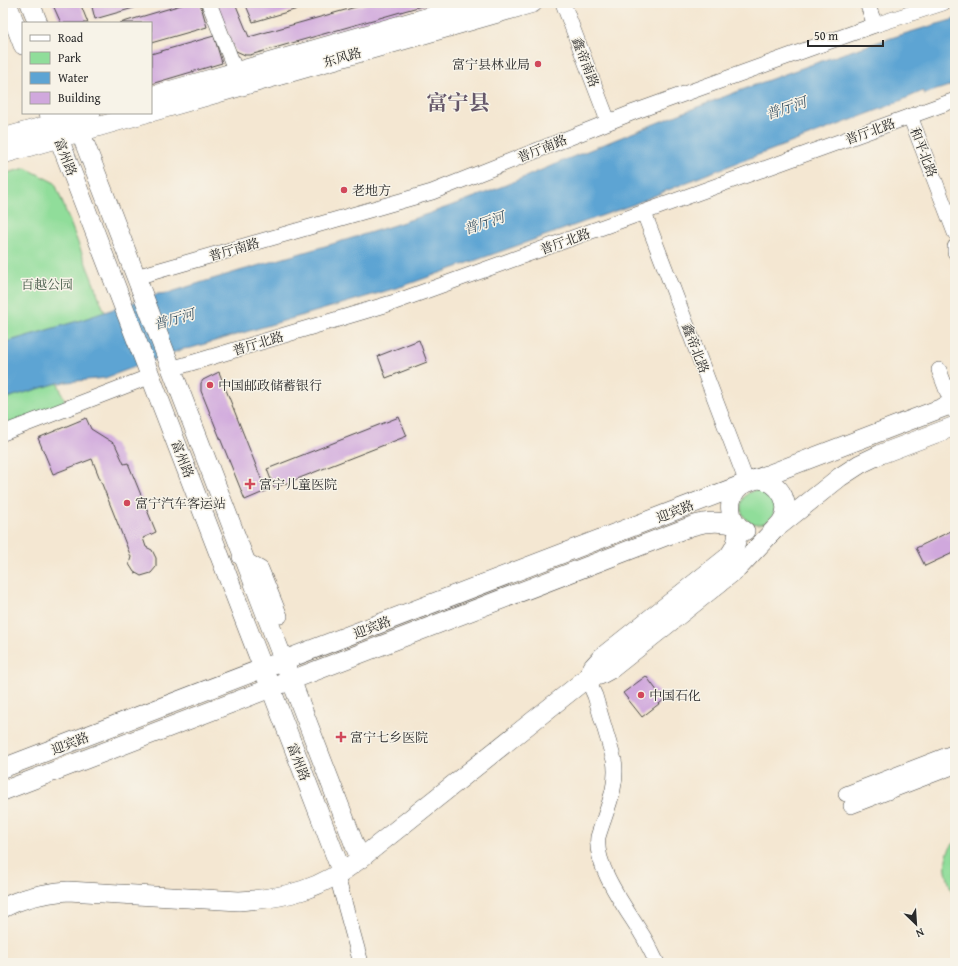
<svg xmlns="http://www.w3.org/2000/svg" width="958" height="966" font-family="'Gentium Book Plus','Noto Serif SC',serif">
<rect width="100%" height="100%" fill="#f7f3e8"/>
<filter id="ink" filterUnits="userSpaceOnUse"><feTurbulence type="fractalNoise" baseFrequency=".025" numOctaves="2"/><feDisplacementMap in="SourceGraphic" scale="8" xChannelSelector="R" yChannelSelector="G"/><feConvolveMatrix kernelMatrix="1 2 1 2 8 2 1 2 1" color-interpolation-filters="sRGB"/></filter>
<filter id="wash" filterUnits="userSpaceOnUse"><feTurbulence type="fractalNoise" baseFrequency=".012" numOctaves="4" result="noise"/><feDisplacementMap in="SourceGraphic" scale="16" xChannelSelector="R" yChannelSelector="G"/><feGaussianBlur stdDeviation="0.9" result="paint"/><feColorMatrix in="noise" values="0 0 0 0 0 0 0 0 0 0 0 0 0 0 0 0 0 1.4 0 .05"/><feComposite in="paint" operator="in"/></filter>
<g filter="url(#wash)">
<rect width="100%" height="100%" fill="#f4e7d2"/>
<g fill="#90dd9a" stroke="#5e8462">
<path d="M26,168L55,183L105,313L3,343V174Z"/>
<path d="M58,383L66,404L3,428V399Z"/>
<circle cx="758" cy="507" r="17"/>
<path d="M955,842V900C948,880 938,859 955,842Z"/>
</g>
<path fill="#5da4d3" stroke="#44687f" d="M955,19V84L924,94L923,91L886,107L702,176L632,205L403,286L191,348L183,349L105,378L58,383L3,399V343L81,320L158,294L168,293C266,261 368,237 464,201C498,189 532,174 565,160C693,108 822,56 955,19Z"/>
<g id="blocks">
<g fill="#d0a8dd">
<path d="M52,3H80L88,23H61Z"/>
<path d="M91,3H151L95,19Z"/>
<path d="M188,3H200L207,27L151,43V23H120Z"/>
<path d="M216,3H235L249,37L370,3H432L250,55H245L236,51L233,47Z"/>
<path d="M245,3H318L253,22Z"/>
<path d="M214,36L222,63L151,84V54Z"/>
<path d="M419,340L427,362L386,378L378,356Z"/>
<path d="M219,372L266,491L245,500L201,391V383L203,380Z"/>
<path d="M399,417L407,436L274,488L267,469Z"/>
<path d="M86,418L91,429L115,444L124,464L128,463L156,532L143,538L146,547L152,550L156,558V567L151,573L141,576L134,572L129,564L131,557L92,459L53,474L38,438Z"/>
<path d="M955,529V552L925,566L916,548Z"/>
<path d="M646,676L664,700L642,717L623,693Z"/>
</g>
</g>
</g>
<g filter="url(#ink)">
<use href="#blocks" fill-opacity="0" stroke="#494744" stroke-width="1"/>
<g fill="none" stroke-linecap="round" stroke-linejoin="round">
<g stroke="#494744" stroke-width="16">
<g id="minor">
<path d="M209,3L236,72"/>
<path d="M563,3L608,121"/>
<path d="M867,3L875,25"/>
<path d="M910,116L955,233"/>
<path d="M644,213L747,483"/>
<path d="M955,247V252"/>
<path d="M136,277L432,192L634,112L875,25L943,3"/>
<path d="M171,369L395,302L955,100"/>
<path d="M939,370L955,412"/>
<path d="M3,433L151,376"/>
<path d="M240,557L261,569L280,616"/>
<path d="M587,678L595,696L614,760C619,786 605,813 598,837C594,866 626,908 641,933C647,942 652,953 657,963"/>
<path d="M846,794L955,752"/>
<path d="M851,806L955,766"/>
<path d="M338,880L361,963"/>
</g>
</g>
<g stroke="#494744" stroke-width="20">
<g id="major">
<path d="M7,3L23,45"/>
<path d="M30,3L38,23"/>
<path d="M151,96L478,3"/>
<path d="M151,112L533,3"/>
<path d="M49,113L342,873"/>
<path d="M73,113L360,859"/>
<path d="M3,138L91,113"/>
<path d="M3,154L146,113"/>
<path d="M756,479C781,479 796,509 777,527"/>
<path d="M741,485C726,498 727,521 745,531"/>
<path d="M587,678L600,675L611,669L738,568L774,530L840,477L860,464L881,454L955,426"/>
<path d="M3,768L955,403"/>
<path d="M3,791L692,526C707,521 722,521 737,525C739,538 736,547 728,557L602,657L593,667L587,678L360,859C321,889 288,898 239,901L68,891C45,893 23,897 3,908"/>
</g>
</g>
<use href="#minor" stroke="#fff" stroke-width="15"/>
<use href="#major" stroke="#fff" stroke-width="19"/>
</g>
</g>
<g fill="#d1495b" stroke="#f7f3e8" stroke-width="1.5">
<circle cx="538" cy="64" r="4"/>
<circle cx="344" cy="190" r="4"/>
<circle cx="210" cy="385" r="4"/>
<path d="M248 478h4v4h4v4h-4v4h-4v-4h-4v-4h4z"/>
<circle cx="127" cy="503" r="4"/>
<circle cx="641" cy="695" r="4"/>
<path d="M339 731h4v4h4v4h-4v4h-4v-4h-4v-4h4z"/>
</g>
<g text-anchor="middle" stroke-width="3" stroke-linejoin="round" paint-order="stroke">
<g font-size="13" fill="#2b2b2b" stroke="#f7f3e8">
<text transform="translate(342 57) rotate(-16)" y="5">东风路</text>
<text transform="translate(586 62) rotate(69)" y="5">鑫帝南路</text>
<text transform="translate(870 131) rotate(-20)" y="5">普厅北路</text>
<text transform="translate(542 148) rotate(-22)" y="5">普厅南路</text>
<text transform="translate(924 152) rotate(69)" y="5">和平北路</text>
<text transform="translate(66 157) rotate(69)" y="5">富州路</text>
<text transform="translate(565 241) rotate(-20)" y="5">普厅北路</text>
<text transform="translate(234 249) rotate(-16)" y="5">普厅南路</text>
<text transform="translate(258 343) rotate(-17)" y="5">普厅北路</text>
<text transform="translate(696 348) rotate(69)" y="5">鑫帝北路</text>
<text transform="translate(183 459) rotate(69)" y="5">富州路</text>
<text transform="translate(675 511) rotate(-21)" y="5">迎宾路</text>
<text transform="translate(372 627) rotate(-21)" y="5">迎宾路</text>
<text transform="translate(70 743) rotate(-21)" y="5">迎宾路</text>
<text transform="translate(299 762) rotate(69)" y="5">富州路</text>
</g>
<g font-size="13" fill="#2b2b2b" stroke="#f7f3e8" text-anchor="start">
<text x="530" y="69" text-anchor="end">富宁县林业局</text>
<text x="352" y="195">老地方</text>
<text x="218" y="390">中国邮政储蓄银行</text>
<text x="259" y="489">富宁儿童医院</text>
<text x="135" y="508">富宁汽车客运站</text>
<text x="649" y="700">中国石化</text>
<text x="350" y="742">富宁七乡医院</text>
</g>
<g font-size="13" fill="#445847" stroke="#f7f3e8">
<text x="47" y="289">百越公园</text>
</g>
<g font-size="14" font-style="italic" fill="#3c5566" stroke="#f7f3e8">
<text transform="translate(786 108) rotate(-19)" y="5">普厅河</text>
<text transform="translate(484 223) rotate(-19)" y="5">普厅河</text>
<text transform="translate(174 319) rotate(-16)" y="5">普厅河</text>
</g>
<g font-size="21" font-weight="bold" fill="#655769" stroke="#f7f3e8">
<text x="458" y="110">富宁县</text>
</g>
</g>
<rect width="958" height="966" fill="none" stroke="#f7f3e8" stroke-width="16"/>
<rect x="22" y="22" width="130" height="92" fill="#f7f3e8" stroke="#a5a39c"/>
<rect x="30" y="35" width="20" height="6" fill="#ffffff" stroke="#a5a39c"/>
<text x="58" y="42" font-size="12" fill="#2b2b2b">Road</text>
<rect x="30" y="52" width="20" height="12" fill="#90dd9a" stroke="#a5a39c"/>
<text x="58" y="62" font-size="12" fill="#2b2b2b">Park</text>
<rect x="30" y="72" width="20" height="12" fill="#5da4d3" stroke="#a5a39c"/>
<text x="58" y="82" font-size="12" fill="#2b2b2b">Water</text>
<rect x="30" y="92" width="20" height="12" fill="#d0a8dd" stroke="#a5a39c"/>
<text x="58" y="102" font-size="12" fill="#2b2b2b">Building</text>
<g transform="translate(916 924) rotate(155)" stroke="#f7f3e8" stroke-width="3" paint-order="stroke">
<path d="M0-3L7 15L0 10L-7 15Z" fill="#2b2b2b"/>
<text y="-6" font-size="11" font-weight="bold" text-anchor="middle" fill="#2b2b2b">N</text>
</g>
<path d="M808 40v6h75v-6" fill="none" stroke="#2b2b2b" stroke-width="2"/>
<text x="814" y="40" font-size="12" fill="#2b2b2b" stroke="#f7f3e8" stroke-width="3" paint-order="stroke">50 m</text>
</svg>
